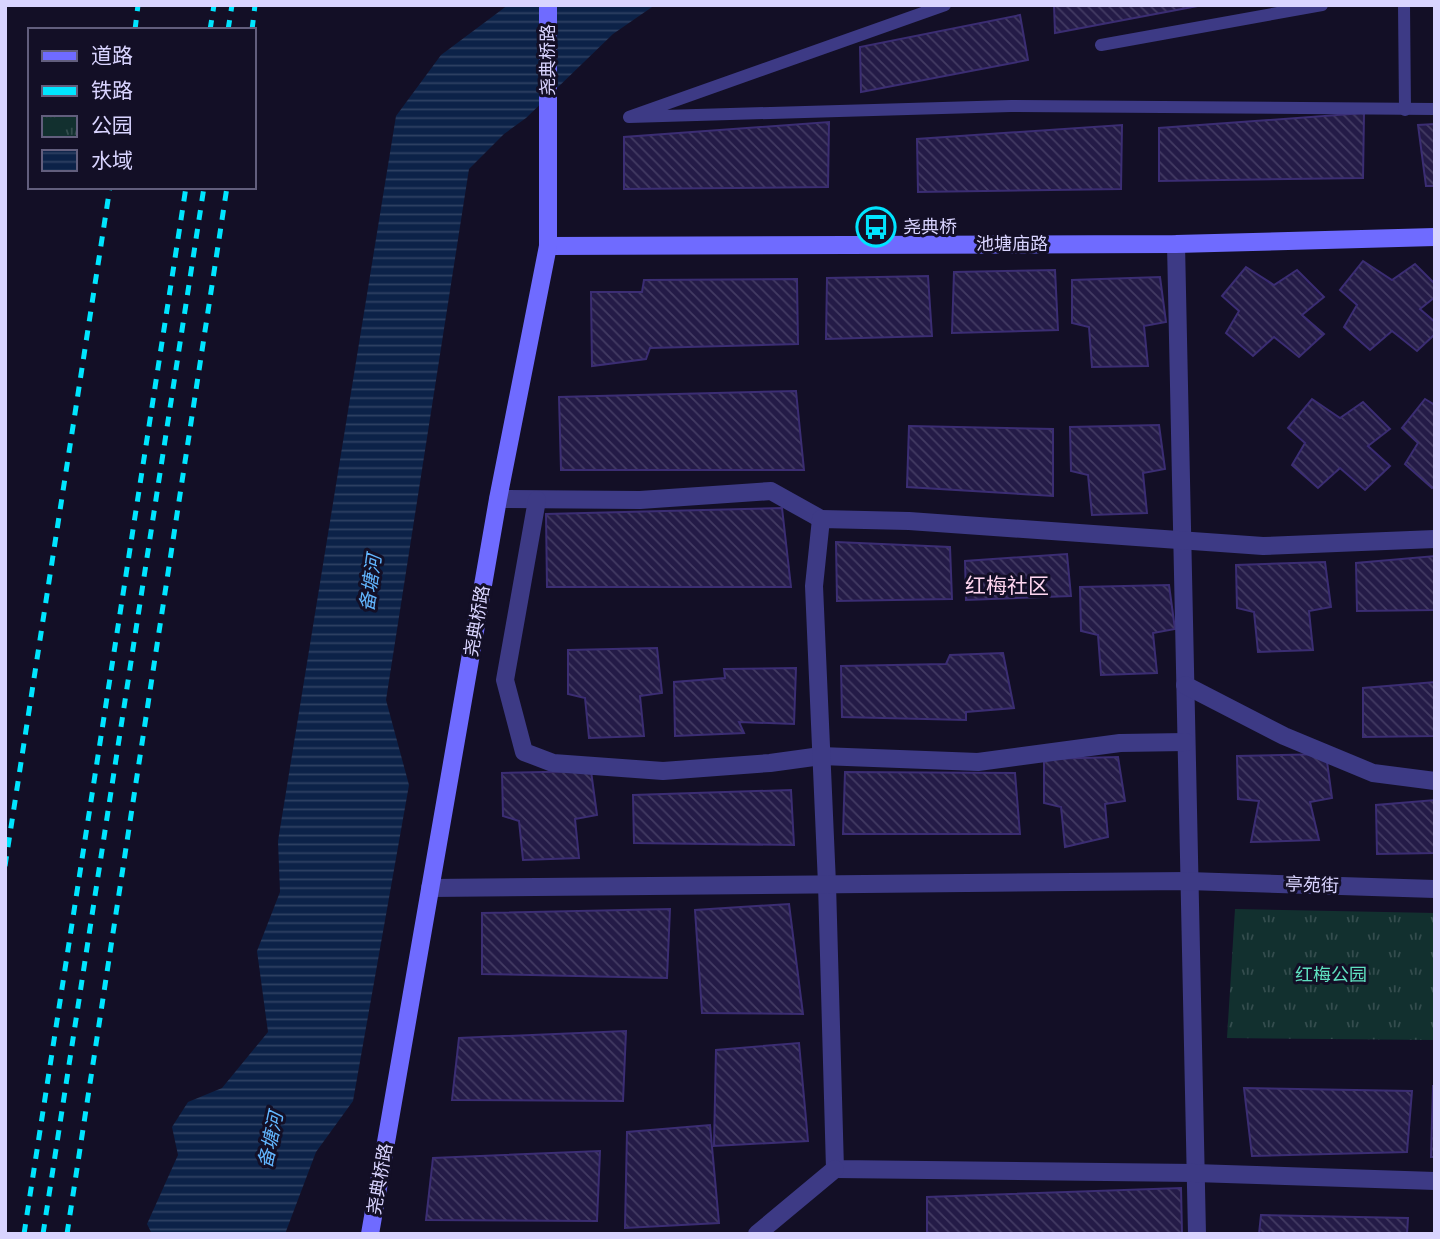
<svg xmlns="http://www.w3.org/2000/svg" width="1440" height="1239" font-family="Manrope,'Noto Sans SC',sans-serif">
<defs>
<pattern id="park-tufts" width="24" height="20" patternUnits="userSpaceOnUse" patternTransform="scale(1.75)"><rect width="24" height="20" fill="#12302f"/><path d="M3 7l-1-3M5 7V3M7 7l1-3M15 17l-1-3M17 17v-4M19 17l1-3" fill="none" stroke="#344d4e"/></pattern>
<pattern id="water-rules" width="6" height="5" patternUnits="userSpaceOnUse" patternTransform="scale(1.75)"><rect width="6" height="5" fill="#0c2248"/><path d="M0 2.5h6" fill="none" stroke="#2f4163"/></pattern>
<pattern id="building-back-hatch" width="6" height="6" patternUnits="userSpaceOnUse" patternTransform="scale(1.75)"><rect width="6" height="6" fill="#241b47"/><path d="M-1 5l2 2M0 0l6 6M5-1l2 2" fill="none" stroke="#433b63"/></pattern>
</defs>
<rect width="100%" height="100%" fill="#130f26"/>
<path fill="url(#park-tufts)" d="M1235,909L1435,913V1040L1227,1038Z"/>
<path fill="url(#water-rules)" d="M508,5H655L613,34L526,118L504,134L469,169L386,700L409,785L353,1101L316,1152L285,1234H152L147,1224L178,1155L172,1127L188,1102L222,1088L268,1032L257,951L280,892L278,841L396,116L441,55Z"/>
<g fill="url(#building-back-hatch)" stroke="#3b2d73" stroke-width="2">
<path d="M1054,5H1203L1055,33Z"/>
<path d="M1020,15L1028,60L861,92L860,47Z"/>
<path d="M1364,113L1363,178L1159,181V128Z"/>
<path d="M829,122L828,187L624,189V137Z"/>
<path d="M1435,124V186H1426L1418,125Z"/>
<path d="M1122,125L1121,189L918,192L917,139Z"/>
<path d="M1363,261L1392,280L1415,264L1435,284V297L1420,309L1435,322V334L1417,351L1392,331L1370,350L1344,327L1357,305L1340,290Z"/>
<path d="M1246,267L1274,285L1297,270L1324,297L1302,315L1324,334L1299,357L1274,337L1253,356L1226,333L1239,311L1222,296Z"/>
<path d="M1055,270L1058,330L952,333L954,272Z"/>
<path d="M928,276L932,336L826,339L827,278Z"/>
<path d="M1160,277L1166,322L1144,326L1148,366L1092,367L1089,327L1072,323V280Z"/>
<path d="M797,279L798,344L650,348L646,359L592,366L591,292H642L644,280Z"/>
<path d="M796,391L804,470H561L559,397Z"/>
<path d="M1312,399L1340,418L1363,402L1390,429L1368,446L1390,466L1365,490L1340,468L1318,488L1292,465L1305,443L1288,428Z"/>
<path d="M1425,399L1435,405V486L1432,488L1405,464L1418,443L1402,428Z"/>
<path d="M1159,425L1165,469L1143,473L1147,513L1092,515L1088,475L1071,471L1070,427Z"/>
<path d="M909,426L1053,429V496L907,487Z"/>
<path d="M782,508L791,587H547L546,514Z"/>
<path d="M836,542L950,547L952,599L837,601Z"/>
<path d="M1067,554L1071,596L966,600L965,561Z"/>
<path d="M1435,556V610L1357,611L1356,563Z"/>
<path d="M1325,562L1331,607L1309,611L1313,650L1258,652L1254,612L1237,608L1236,565Z"/>
<path d="M1169,585L1175,629L1153,633L1157,673L1101,675L1098,635L1081,631L1080,587Z"/>
<path d="M657,648L662,693L640,696L644,736L589,738L585,698L568,694V650Z"/>
<path d="M1003,653L1014,708L966,712V720L842,717L841,666L946,664L950,655Z"/>
<path d="M796,668L794,724L739,722L744,733L675,736L674,682L725,678L724,669Z"/>
<path d="M1435,682V736L1363,737V688Z"/>
<path d="M1326,754L1332,798L1310,802L1319,840L1251,842L1259,801L1238,799L1237,756Z"/>
<path d="M1118,757L1125,801L1105,804L1108,837L1065,847L1061,807L1044,803V759Z"/>
<path d="M591,771L597,815L575,819L579,858L523,860L519,821L503,816L502,773Z"/>
<path d="M845,772L1015,773L1020,834H843Z"/>
<path d="M791,790L794,845L634,843L633,795Z"/>
<path d="M1435,800V853L1377,854L1376,805Z"/>
<path d="M789,904L803,1014L702,1013L695,910Z"/>
<path d="M670,909L667,978L482,974V913Z"/>
<path d="M626,1031L623,1101L452,1100L459,1038Z"/>
<path d="M799,1043L808,1141L714,1146L716,1050Z"/>
<path d="M1433,1086H1435V1157H1431Z"/>
<path d="M1244,1088L1412,1091L1407,1152L1252,1156Z"/>
<path d="M710,1125L719,1223L625,1228L627,1132Z"/>
<path d="M600,1151L597,1221L426,1220L433,1158Z"/>
<path d="M1181,1188L1182,1234H927V1197Z"/>
<path d="M1261,1215L1408,1218L1407,1234H1259Z"/>
</g>
<g fill="none" stroke-linecap="round" stroke-linejoin="round">
<g stroke="#3d3a85" stroke-width="12">
<path d="M945,5L629,117L1011,106L1435,109"/>
<path d="M1404,5L1405,110"/>
<path d="M1101,45L1322,5"/>
</g>
<g stroke="#3d3a85" stroke-width="18">
<path d="M1176,244L1197,1234"/>
<path d="M498,499L640,500L771,491L821,519"/>
<path d="M537,500L505,680L524,752L553,763L663,771L770,763L821,756L978,762L1120,743L1186,742"/>
<path d="M1435,539L1263,546L909,521L821,519L814,586L827,884L835,1169L1195,1173L1435,1181"/>
<path d="M1185,685L1284,736L1373,773L1435,781"/>
<path d="M430,888L1188,881L1435,889"/>
<path d="M757,1234L835,1169"/>
</g>
<g stroke="#6f6bff" stroke-width="18">
<path d="M548,246L1176,244L1435,237"/>
<path d="M370,1234L498,499L548,246V5"/>
</g>
<g stroke="#00e5ff" stroke-width="5" stroke-dasharray="10 9" stroke-linecap="butt">
<path d="M135,30L138,5"/>
<path d="M210,30L214,5"/>
<path d="M228,30L232,5"/>
<path d="M252,30L255,5"/>
<path d="M5,866L110,187"/>
<path d="M24,1234L186,187"/>
<path d="M43,1234L204,187"/>
<path d="M67,1234L227,187"/>
</g>
</g>
<defs>
<g id="bus-ring" transform="scale(2.0125)"><circle r="9.5" fill="#130f26" stroke="#00e5ff" stroke-width="1.5"/><path d="M-5-6H5V4H4V6H2V4H-2V6H-4V4H-5ZM-3.5-4V0h7V-4ZM-3.5 1.2v1.5H-2V1.2ZM2 1.2v1.5H3.5V1.2Z" fill="#00e5ff"/></g>
</defs>
<g fill-rule="evenodd">
<use href="#bus-ring" x="876" y="227"/>
</g>
<g text-anchor="middle" stroke-width="6" stroke-linejoin="round" paint-order="stroke">
<g font-size="18" fill="#d9d4ff" stroke="#130f26">
<text transform="translate(548 60) rotate(-90)" y="6">尧典桥路</text>
<text x="1012" y="250">池塘庙路</text>
<text transform="translate(477 621) rotate(-80)" y="6">尧典桥路</text>
<text transform="translate(1312 885) rotate(2)" y="6">亭苑街</text>
<text transform="translate(380 1179) rotate(-80)" y="6">尧典桥路</text>
</g>
<g font-size="18" fill="#d9d4ff" stroke="#130f26" text-anchor="start">
<text x="903" y="233">尧典桥</text>
</g>
<g font-size="18" fill="#5fe0c0" stroke="#130f26">
<text x="1331" y="981">红梅公园</text>
</g>
<g font-size="19" font-style="italic" fill="#62b6ff" stroke="#130f26">
<text transform="translate(370 583) rotate(-82)" y="7">备塘河</text>
<text transform="translate(270 1140) rotate(-78)" y="7">备塘河</text>
</g>
<g font-size="21" fill="#ffd6f0" stroke="#130f26">
<text x="1007" y="593">红梅社区</text>
</g>
</g>
<rect width="1440" height="1239" fill="none" stroke="#d9d4ff" stroke-width="14"/>
<rect x="28" y="28" width="228" height="161" fill="#130f26" stroke="#625e7d" stroke-width="2"/>
<rect x="42" y="51" width="35" height="10" fill="#6f6bff" stroke="#625e7d" stroke-width="2"/>
<text x="91" y="63" font-size="21" fill="#d9d4ff">道路</text>
<rect x="42" y="86" width="35" height="10" fill="#00e5ff" stroke="#625e7d" stroke-width="2"/>
<text x="91" y="98" font-size="21" fill="#d9d4ff">铁路</text>
<rect x="42" y="116" width="35" height="21" fill="url(#park-tufts)" stroke="#625e7d" stroke-width="2"/>
<text x="91" y="133" font-size="21" fill="#d9d4ff">公园</text>
<rect x="42" y="150" width="35" height="21" fill="url(#water-rules)" stroke="#625e7d" stroke-width="2"/>
<text x="91" y="168" font-size="21" fill="#d9d4ff">水域</text>
</svg>
